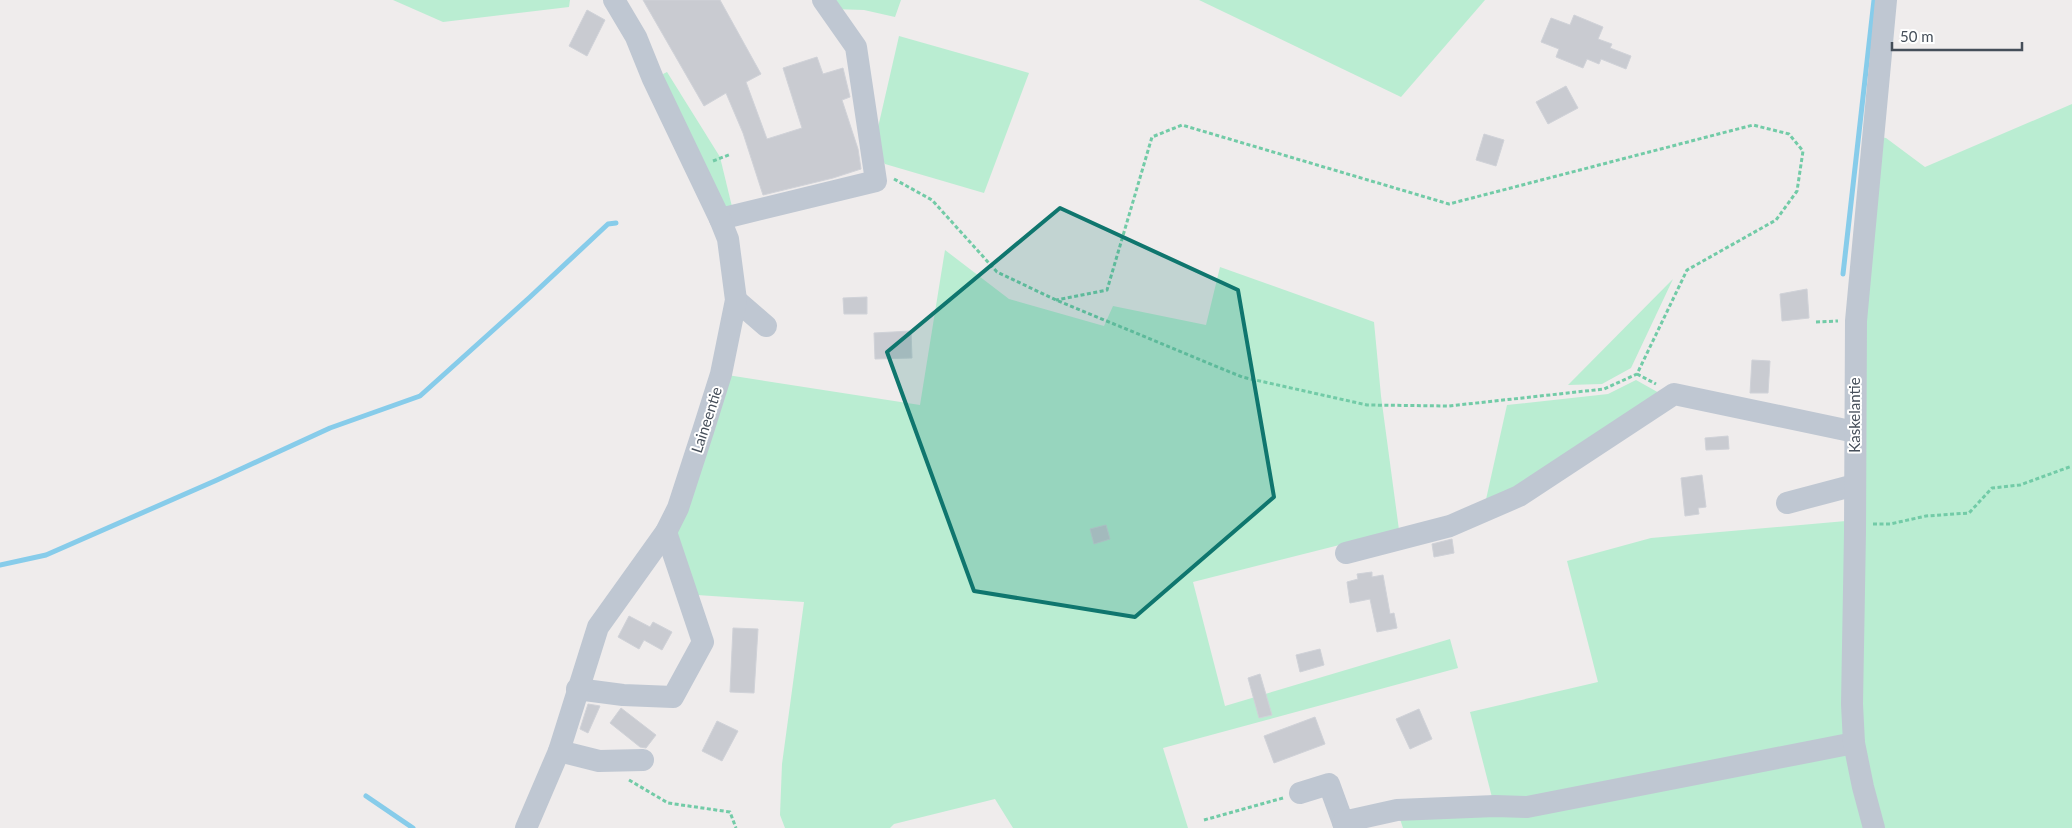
<svg xmlns="http://www.w3.org/2000/svg" width="2072" height="828" font-family="Lato,sans-serif">
<rect width="100%" height="100%" fill="#efecec"/>
<g fill="#baedd2">
<path d="M393,0H570L569,7L443,22Z"/>
<path d="M828,0H901L895,17L864,10L833,9Z"/>
<path d="M1199,0H1485L1401,97Z"/>
<path d="M899,36L1029,73L984,193L885,164L874,145Z"/>
<path d="M667,72L720,157L734,215L720,219L653,79Z"/>
<path d="M2072,104V828H1403L1397,810L1495,806L1854,743L1855,532L1875,136L1886,138L1925,167Z"/>
<path d="M945,250L1009,299L1104,326L1113,306L1206,325L1220,267L1374,322L1381,396L1399,530L1193,582L1225,706L1450,639L1458,668L1163,748L1188,828H1013L995,799L894,824L890,828H785L780,815L782,764L804,602L697,595L666,532L721,374L920,405Z"/>
<path d="M1673,279L1631,368L1602,384L1568,385Z"/>
<path d="M1636,380L1661,394L1517,490L1485,504L1507,405L1608,394Z"/>
<path d="M1846,521L1849,740L1494,805L1470,712L1598,682L1567,561L1651,538Z"/>
</g>
<g fill="none" stroke-linecap="round" stroke-linejoin="round">
<g stroke="#87ccea" stroke-width="5">
<path d="M1843,274L1874,0"/>
<path d="M0,565L46,555L217,480L330,428L420,396L530,297L608,224L616,223"/>
<path d="M366,796L413,828"/>
</g>
</g>
<g fill="#c9cbd1" stroke="#d0d2d8">
<path d="M643,0H720L761,74L746,82L767,139L802,128L783,68L817,57L823,74L843,68L850,97L842,100L858,149L861,169L833,178L763,195L743,133L726,93L704,106Z"/>
<path d="M587,10L605,20L587,56L569,46Z"/>
<path d="M1574,15L1603,27L1598,39L1612,44L1610,48L1631,56L1626,69L1601,59L1599,64L1587,59L1583,68L1556,57L1559,49L1541,42L1551,18L1570,25Z"/>
<path d="M1566,86L1578,108L1548,124L1536,102Z"/>
<path d="M1484,134L1504,140L1496,166L1476,160Z"/>
<path d="M1807,289L1809,318L1782,321L1780,294Z"/>
<path d="M867,297V314H844L843,298Z"/>
<path d="M911,331L912,358L875,359L874,333Z"/>
<path d="M1752,360L1770,361L1768,393H1750Z"/>
<path d="M1728,436L1729,449L1706,450L1705,438Z"/>
<path d="M1702,475L1706,507L1698,508L1699,514L1685,516L1681,478Z"/>
<path d="M1106,525L1110,539L1094,544L1090,529Z"/>
<path d="M1452,539L1454,553L1434,557L1432,544Z"/>
<path d="M1372,572V577L1383,575L1390,614L1394,613L1397,628L1377,632L1370,599L1350,603L1347,582L1358,579L1357,574Z"/>
<path d="M629,616L650,627L653,622L672,632L662,650L644,640L639,649L618,637Z"/>
<path d="M733,628L758,629L754,693L730,692Z"/>
<path d="M1320,649L1324,665L1300,672L1296,655Z"/>
<path d="M1260,674L1272,715L1259,718L1248,678Z"/>
<path d="M588,704L600,706L588,733L580,729Z"/>
<path d="M621,708L656,735L646,748L640,747L610,723Z"/>
<path d="M1419,709L1432,739L1410,749L1396,719Z"/>
<path d="M1315,717L1325,744L1274,763L1264,736Z"/>
<path d="M717,721L738,731L722,761L702,751Z"/>
</g>
<g fill="none" stroke-linecap="round" stroke-linejoin="round">
<g stroke="#72cba7" stroke-width="3" stroke-dasharray="4 2.5" stroke-linecap="butt">
<path d="M713,161L731,154"/>
<path d="M894,179L932,200L997,272L1056,300L1242,377L1367,405L1449,406L1604,389L1637,374L1687,270L1776,220L1797,191L1803,151L1789,134L1753,125L1449,204L1182,125L1152,137L1107,290L1056,300"/>
<path d="M1816,322L1838,321"/>
<path d="M1637,374L1656,384"/>
<path d="M1873,524H1890L1926,516L1969,513L1992,488L2020,485L2072,466"/>
<path d="M629,780L668,803L730,812L736,828"/>
<path d="M1204,820L1283,798"/>
</g>
<g stroke="#bfc7d2" stroke-width="22">
<path d="M720,219L876,181L856,47L823,0"/>
<path d="M736,300L766,326"/>
<path d="M1787,503L1855,485"/>
<path d="M1346,553L1450,526L1519,496L1674,394L1855,432"/>
<path d="M577,689L623,695L673,697L703,642L666,532"/>
<path d="M559,751L599,761L643,760"/>
<path d="M1300,793L1329,784L1345,828"/>
<path d="M1343,822L1397,810L1495,806L1527,807L1854,743"/>
<path d="M526,828L559,751L598,627L666,532L678,508L703,431L721,374L736,300L728,239L720,219L653,79L636,37L614,0"/>
<path d="M1874,828L1863,787L1854,743L1852,704L1855,532L1856,321L1886,0"/>
</g>
</g>
<path fill="#0f766e" fill-opacity="0.2" stroke="#0f766e" stroke-width="4" stroke-linejoin="round" d="M1060,208L1238,290L1274,497L1135,617L974,591L887,352Z"/>
<g text-anchor="middle" stroke-width="4" stroke-linejoin="round" paint-order="stroke">
<g font-size="15" fill="#454e59" stroke="#fff">
<text transform="translate(1855 415) rotate(-90)" y="5">Kaskelantie</text>
<text transform="translate(707 420) rotate(-72)" y="5">Laineentie</text>
</g>
</g>
<path d="M1892 42v8h130v-8" fill="none" stroke="#454e59" stroke-width="2.5"/>
<text x="1900" y="42" font-size="15" fill="#454e59" stroke="#ffffff" stroke-width="4" paint-order="stroke">50 m</text>
</svg>
